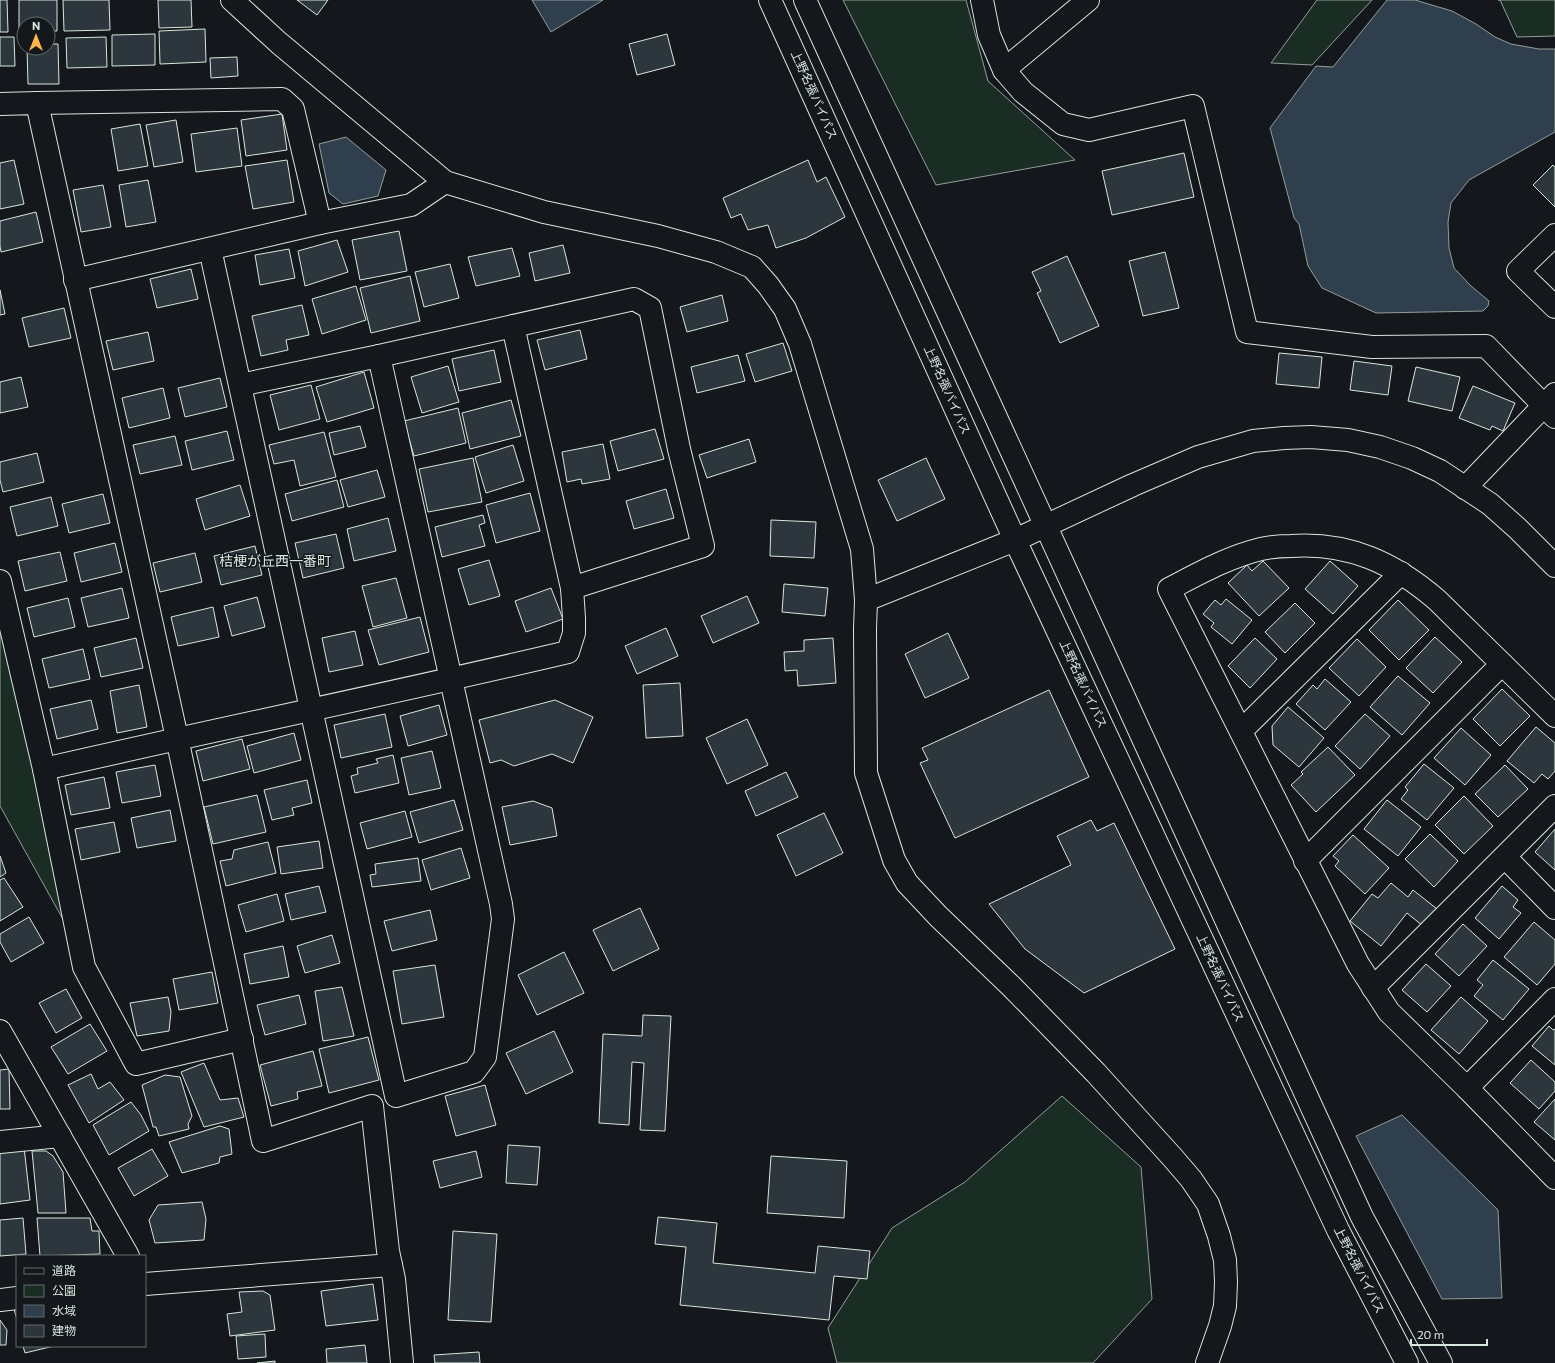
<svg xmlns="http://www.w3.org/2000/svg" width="1555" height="1363" font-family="Commissioner,'Noto Sans JP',sans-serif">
<rect width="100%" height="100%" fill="#14181c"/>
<g fill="#1a2d24" stroke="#939e99">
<path d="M843,0H966L988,81L1075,160L936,185Z"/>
<path d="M1317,0H1372L1312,65L1271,63Z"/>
<path d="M1498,0H1555V36L1517,37L1500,0Z"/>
<path d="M0,619L70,932L0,806Z"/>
<path d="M1062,1096L1141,1167L1152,1299L1093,1363H837L828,1328L892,1228L965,1182Z"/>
</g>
<g fill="#2f3f4d" stroke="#939e99">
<path d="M532,0H603L551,32Z"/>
<path d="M1387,0H1415L1452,11L1476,24L1495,37L1511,44L1539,49H1555V132L1469,180L1451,203L1448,222L1449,248L1454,268L1471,286L1489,301L1488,306L1483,311L1376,313L1322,288L1308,266L1299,224L1294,218L1270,128L1316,66L1333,67Z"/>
<path d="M346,137L386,170L378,196L343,204L329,193L319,144Z"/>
<path d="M1402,1115L1498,1210L1502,1298L1442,1299L1356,1136Z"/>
</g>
<g fill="#2c363c" stroke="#d8e6dc">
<path d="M0,0H7L8,32H0Z"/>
<path d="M19,0H57V31H48V24H24V31H19Z"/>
<path d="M63,0H109L110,30L64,31Z"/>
<path d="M158,0H191L192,27L159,28Z"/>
<path d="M297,0H328L317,15Z"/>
<path d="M205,29L206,62L160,64L159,31Z"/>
<path d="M155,34V65L112,66V35Z"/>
<path d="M667,34L675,65L637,75L629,44Z"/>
<path d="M0,37H14L15,66H0Z"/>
<path d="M106,37L107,67L67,68L66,38Z"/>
<path d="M48,44H58L59,84H28L27,48H48Z"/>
<path d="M237,57L238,76L211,78L210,58Z"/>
<path d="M282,114L287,150L246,156L241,120Z"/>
<path d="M176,120L183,162L154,167L146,125Z"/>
<path d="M140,124L148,166L118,171L111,129Z"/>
<path d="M237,128L242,166L196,172L191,134Z"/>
<path d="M1184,153L1194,197L1112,215L1102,171Z"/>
<path d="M14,160L24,204L0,209V163Z"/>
<path d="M287,160L294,202L253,209L245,166Z"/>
<path d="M808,160L817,182L826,177L845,217L806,238L776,248L768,225L748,230L741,214L731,218L723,198Z"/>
<path d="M1553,165L1555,167V207L1533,185Z"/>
<path d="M148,180L156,222L126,227L119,185Z"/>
<path d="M103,185L111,227L81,232L73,190Z"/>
<path d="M36,212L43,242L1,252L0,246V221Z"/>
<path d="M399,231L407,271L360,280L352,240Z"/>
<path d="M337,240L348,272L305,286L298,251Z"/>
<path d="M563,245L570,273L535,281L529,253Z"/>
<path d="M512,248L520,276L476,286L468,257Z"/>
<path d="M289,249L295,278L260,285L255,255Z"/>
<path d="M1165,252L1179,308L1143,316L1129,261Z"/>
<path d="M1067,256L1099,326L1060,343L1037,293L1041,291L1032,272Z"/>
<path d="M450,264L459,298L424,307L415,272Z"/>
<path d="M191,269L198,299L157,308L150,279Z"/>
<path d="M410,276L420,321L371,333L360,288Z"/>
<path d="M356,286L366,320L322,334L312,299Z"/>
<path d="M0,290L5,314L0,315Z"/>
<path d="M722,295L728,321L687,332L680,307Z"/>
<path d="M302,305L309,335L286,340L288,350L261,356L252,316Z"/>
<path d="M64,308L71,338L29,347L22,318Z"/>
<path d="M580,330L587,359L545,370L537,340Z"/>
<path d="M148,332L154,361L113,370L106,341Z"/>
<path d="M783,343L792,371L755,382L746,354Z"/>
<path d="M494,350L501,382L459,391L452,359Z"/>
<path d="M1279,353L1322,357L1319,388L1276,384Z"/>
<path d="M738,355L745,381L697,393L691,367Z"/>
<path d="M1354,361L1392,366L1388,395L1350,390Z"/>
<path d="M448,366L459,402L422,413L411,377Z"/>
<path d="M1416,367L1460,377L1452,411L1408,401Z"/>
<path d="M364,372L374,408L327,422L316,387Z"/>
<path d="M21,377L28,407L0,413V382Z"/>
<path d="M220,378L227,407L185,417L178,388Z"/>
<path d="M311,385L320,419L279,430L270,395Z"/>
<path d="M1473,386L1515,403L1503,431L1492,426L1490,430L1459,418Z"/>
<path d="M163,388L170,418L129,428L122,398Z"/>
<path d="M511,400L521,436L470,449L462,413Z"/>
<path d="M458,408L466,443L414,456L404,421Z"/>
<path d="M360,426L366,447L334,455L329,433Z"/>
<path d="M655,429L664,459L618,471L610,441Z"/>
<path d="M227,431L234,460L192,470L185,441Z"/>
<path d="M324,432L336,477L300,486L294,460L274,464L269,445Z"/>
<path d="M175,436L182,465L140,474L133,445Z"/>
<path d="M749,439L756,462L707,478L699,455Z"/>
<path d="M603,444L610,479L582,484L581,479L567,482L562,452Z"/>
<path d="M513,445L524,481L486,493L475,457Z"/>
<path d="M37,453L44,482L3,492L0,480V462Z"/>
<path d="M473,458L482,502L428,512L419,469Z"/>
<path d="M926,458L945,499L897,521L878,480Z"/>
<path d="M377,470L385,497L348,507L340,480Z"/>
<path d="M337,480L344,507L292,521L285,494Z"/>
<path d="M240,485L250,516L205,530L196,499Z"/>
<path d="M666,489L674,518L634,529L626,501Z"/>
<path d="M530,493L540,531L496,543L486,505Z"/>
<path d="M103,494L110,523L69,533L62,504Z"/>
<path d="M51,497L58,526L17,536L10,507Z"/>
<path d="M483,515L485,523L479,525L485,546L442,557L435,527Z"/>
<path d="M388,518L396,551L354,561L347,529Z"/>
<path d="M771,520L816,522L814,558L770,556Z"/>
<path d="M336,534L344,568L303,578L295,543Z"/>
<path d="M115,543L122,572L81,582L74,553Z"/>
<path d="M255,546L262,575L221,585L214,556Z"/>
<path d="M60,552L67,581L25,591L18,561Z"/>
<path d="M195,553L202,582L160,592L153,563Z"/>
<path d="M489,560L500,596L469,605L458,569Z"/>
<path d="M1263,561L1289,588L1259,616L1228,583L1247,565L1252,571Z"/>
<path d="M1330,561L1358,586L1333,614L1305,589Z"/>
<path d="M396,578L407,618L373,627L362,586Z"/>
<path d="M784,584L828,588L825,616L782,612Z"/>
<path d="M122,588L129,618L88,627L81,598Z"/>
<path d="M551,588L563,619L526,632L515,601Z"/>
<path d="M747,596L759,623L713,643L701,616Z"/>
<path d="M257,597L265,627L232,636L224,606Z"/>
<path d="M68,598L75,627L34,637L27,608Z"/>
<path d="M1226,599L1252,620L1232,644L1211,627L1214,623L1203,614L1215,600L1221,605Z"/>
<path d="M1398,600L1429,630L1399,660L1369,630Z"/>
<path d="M1295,603L1315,623L1285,653L1265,632Z"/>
<path d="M213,607L219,637L178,646L171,617Z"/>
<path d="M420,617L429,652L379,665L368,630Z"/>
<path d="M666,628L678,656L637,674L625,646Z"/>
<path d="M355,631L363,665L329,672L322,638Z"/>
<path d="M948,633L969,678L925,698L905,654Z"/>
<path d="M1435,637L1462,662L1433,693L1406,668Z"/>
<path d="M136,638L143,668L101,677L94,648Z"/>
<path d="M833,638L836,683L798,686L797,670L785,671L784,652L804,651V640Z"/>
<path d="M1255,638L1277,659L1250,688L1228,666Z"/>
<path d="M1357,639L1386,667L1359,696L1329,668Z"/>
<path d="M83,649L90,679L49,688L42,659Z"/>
<path d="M1398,676L1430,703L1402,735L1370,707Z"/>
<path d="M1325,679L1351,702L1325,730L1296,704L1313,685L1317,689Z"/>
<path d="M680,683L683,736L646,738L643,685Z"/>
<path d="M139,685L147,727L117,733L110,691Z"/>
<path d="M1502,689L1530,716L1500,746L1473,719Z"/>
<path d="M1049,690L1089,777L955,838L920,763L928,760L922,748Z"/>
<path d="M91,700L98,729L57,739L50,709Z"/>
<path d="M555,700L593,717L573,763L552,754L514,766L501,760L490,763L479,720Z"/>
<path d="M439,705L447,735L408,746L400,716Z"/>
<path d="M1288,707L1324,738L1299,767L1273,745L1272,726Z"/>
<path d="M385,714L392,747L341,758L334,725Z"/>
<path d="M1365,714L1390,736L1360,769L1335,746Z"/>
<path d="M747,719L768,765L727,784L706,738Z"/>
<path d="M1536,727L1555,743V771L1548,779L1542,774L1534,783L1507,761Z"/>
<path d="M1461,728L1491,755L1465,785L1434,758Z"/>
<path d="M294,733L301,760L254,773L247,746Z"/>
<path d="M242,739L250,769L203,781L196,751Z"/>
<path d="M1328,747L1355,775L1316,812L1291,785L1303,774L1301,772Z"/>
<path d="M432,751L441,788L409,795L401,758Z"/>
<path d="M393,755L399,783L355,793L351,776L358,774L357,768L378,763L376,759Z"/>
<path d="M1424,764L1454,788L1427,820L1401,799L1408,790L1405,787Z"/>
<path d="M155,765L161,796L122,803L116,772Z"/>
<path d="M1505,765L1528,789L1498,817L1475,794Z"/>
<path d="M786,772L798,797L756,816L745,791Z"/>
<path d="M104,777L110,808L71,815L65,785Z"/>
<path d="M307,780L312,803L292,808L294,815L272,820L264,790Z"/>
<path d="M257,795L266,832L213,844L204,807Z"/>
<path d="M1464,796L1493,826L1464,854L1435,825Z"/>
<path d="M454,800L463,830L419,843L410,812Z"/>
<path d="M1387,800L1421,827L1398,856L1364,829Z"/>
<path d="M533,801L552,808L557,836L510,845L502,807Z"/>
<path d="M170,810L176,841L137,848L131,818Z"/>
<path d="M405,811L412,837L367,849L360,823Z"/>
<path d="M824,813L843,853L796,876L777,835Z"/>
<path d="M1091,820L1097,831L1114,823L1175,949L1084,993L1025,949L989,904L1071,865L1057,836Z"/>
<path d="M114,822L120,852L81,860L75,829Z"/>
<path d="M1555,829V870L1535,852Z"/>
<path d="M1430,834L1458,861L1434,887L1405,859Z"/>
<path d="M1353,835L1389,868L1365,894L1335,866L1339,861L1333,856Z"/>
<path d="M319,841L323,868L281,874L277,847Z"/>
<path d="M268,842L276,873L226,886L220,861L232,859L234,850Z"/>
<path d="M461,848L470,878L431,890L422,860Z"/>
<path d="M0,856L6,873L0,877Z"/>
<path d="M418,858L421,881L372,887L370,875L376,874L375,864Z"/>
<path d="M4,878L23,907L0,921V880Z"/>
<path d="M1391,883L1408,897L1413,890L1437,909L1423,926L1407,913L1381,946L1350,921L1372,894L1378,898Z"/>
<path d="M319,886L326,912L291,920L285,894Z"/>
<path d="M1502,886L1518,900L1513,907L1521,913L1499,939L1475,918Z"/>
<path d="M277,894L284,921L246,932L238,905Z"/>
<path d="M640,908L659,949L613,971L593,930Z"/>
<path d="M430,910L437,940L392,951L384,921Z"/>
<path d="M29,917L44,943L11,962L0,942V934Z"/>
<path d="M1534,922L1555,940V964L1537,985L1504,957Z"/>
<path d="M1463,924L1487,946L1459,976L1435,954Z"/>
<path d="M332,935L340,963L305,973L297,946Z"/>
<path d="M283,946L289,977L250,984L244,954Z"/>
<path d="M564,952L584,993L537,1015L518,975Z"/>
<path d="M1493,960L1529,989L1503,1020L1474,996L1483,985L1477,980Z"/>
<path d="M1426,964L1451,986L1427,1012L1402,990Z"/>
<path d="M435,965L444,1017L402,1024L393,971Z"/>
<path d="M212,972L218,1003L179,1010L173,979Z"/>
<path d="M342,987L354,1036L323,1041L315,991Z"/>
<path d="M66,989L82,1018L56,1033L39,1003Z"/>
<path d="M299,995L306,1024L265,1035L257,1005Z"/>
<path d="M168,997L171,1012L169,1031L137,1036L130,1003Z"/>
<path d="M1461,997L1488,1021L1459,1054L1431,1030Z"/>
<path d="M643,1015L671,1016L665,1131L640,1130L644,1063L632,1062L629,1125L599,1123L603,1034L642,1036Z"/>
<path d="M90,1024L107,1051L68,1074L51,1047Z"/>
<path d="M1549,1026L1553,1030L1555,1029V1065L1532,1046Z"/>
<path d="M554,1031L573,1072L526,1094L506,1053Z"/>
<path d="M368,1037L379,1080L329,1093L319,1049Z"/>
<path d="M313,1051L322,1086L297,1092L298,1099L271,1106L260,1065Z"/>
<path d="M1531,1060L1555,1082V1091L1539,1109L1510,1083Z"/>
<path d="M204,1063L220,1100L238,1098L244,1117L204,1127L181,1072Z"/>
<path d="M9,1069L10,1109H0V1070Z"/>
<path d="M91,1074L98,1089L110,1082L124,1100L89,1123L68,1085Z"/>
<path d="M165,1075L180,1077L192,1116L188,1124L189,1129L159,1136L156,1127H153L142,1085Z"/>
<path d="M485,1085L496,1125L456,1136L445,1096Z"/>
<path d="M1555,1099V1140L1534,1122Z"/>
<path d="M131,1102L141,1115L149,1131L109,1155L93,1125Z"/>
<path d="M220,1126L229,1129L232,1154L220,1157L219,1163L182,1173L169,1142Z"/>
<path d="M508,1145L540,1147L537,1185L506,1183Z"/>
<path d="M24,1147L30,1200L0,1204V1149Z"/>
<path d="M152,1149L168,1176L134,1196L118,1168Z"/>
<path d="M32,1151H46L53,1156L63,1172L66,1213H38Z"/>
<path d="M476,1151L482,1177L440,1188L433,1161Z"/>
<path d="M771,1156L847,1161L844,1218L767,1213Z"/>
<path d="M202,1202L206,1219L204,1240L155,1243L149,1220L158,1205Z"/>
<path d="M658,1217L717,1223L713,1263L815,1273L818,1246L870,1251L867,1279L834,1276L829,1320L680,1305L686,1247L655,1244Z"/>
<path d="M23,1218L26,1254L0,1256V1220Z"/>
<path d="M37,1218H90L92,1231H99L100,1254L40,1256Z"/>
<path d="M453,1231L497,1234L491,1322L448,1320Z"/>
<path d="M373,1284L378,1320L326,1326L321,1291Z"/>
<path d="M263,1291L270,1295L275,1330L230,1336L227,1314L242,1312L239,1292Z"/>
<path d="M14,1309H17V1320Z"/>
<path d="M0,1320L7,1330L6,1345H0Z"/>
<path d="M265,1334L266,1357L238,1359L236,1336Z"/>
<path d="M365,1345L367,1363H327L326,1349Z"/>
<path d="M23,1346H54L25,1353Z"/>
<path d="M479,1352L480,1363H435L434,1355Z"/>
<path d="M275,1361V1363H257Z"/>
</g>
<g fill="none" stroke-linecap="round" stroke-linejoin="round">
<g stroke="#d8e6dc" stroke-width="24">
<g id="minor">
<path d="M232,0L279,43L445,182L544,212L658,236L716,252L752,267L768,285L785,309L800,344L862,549L866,600L865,629L866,773L894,860L907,883L938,916L1011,986L1096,1073L1173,1158L1191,1179L1208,1204L1219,1236L1225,1260L1226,1282L1225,1306L1220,1326L1207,1363"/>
<path d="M982,0L989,35L1004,70L1023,92L1063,124L1089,130L1193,106L1247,332L1372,347L1486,346L1555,417"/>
<path d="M1004,70L1088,0"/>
<path d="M37,103L282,99L293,109L320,223L411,205L445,182"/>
<path d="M0,104L37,103L177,738L263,1141L372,1106L388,1251L394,1279L402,1363"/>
<path d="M1555,235L1518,271L1555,307"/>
<path d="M210,249L396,1096L474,1072L485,1057L503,919L501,904L379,356L240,385"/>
<path d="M75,280L320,223"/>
<path d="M513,326L572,588"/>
<path d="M1465,488L1555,394"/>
<path d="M0,581L44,769L84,967L136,1064L242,1039"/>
<path d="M866,600L1015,540L1133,485L1198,457L1253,441L1284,438L1311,437L1348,440L1380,447L1412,458L1440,471L1490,504L1517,528L1555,566"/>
<path d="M1555,716L1437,600C1394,563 1349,542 1291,546C1281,546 1270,547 1261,549C1228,557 1198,574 1169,589L1358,964L1389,1012L1467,1088L1555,1178"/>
<path d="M1241,731L1401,573"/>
<path d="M44,769C218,729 394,693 568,652L574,633V618L572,588L703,546L679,449L650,308L634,299L379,356"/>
<path d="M1505,857L1555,908"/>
<path d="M1305,861L1502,664"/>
<path d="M1373,988L1555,806"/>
<path d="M0,1031L128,1256"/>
<path d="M1467,1088L1555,999"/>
<path d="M0,1142L60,1136"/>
<path d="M145,1284L391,1265"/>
<path d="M0,1300L17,1298"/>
</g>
</g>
<g stroke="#d8e6dc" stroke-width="24">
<g id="highway">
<path d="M770,0L1015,540L1338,1230L1407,1363"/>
<path d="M805,0L1362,1217L1441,1363"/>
</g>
</g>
<use href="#minor" stroke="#14181c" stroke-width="22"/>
<use href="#highway" stroke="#14181c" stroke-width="22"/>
</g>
<g text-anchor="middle" stroke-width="3" stroke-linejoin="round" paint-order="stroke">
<g font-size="12" fill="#d8e6dc" stroke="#14181c">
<text transform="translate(814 95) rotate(66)" y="4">上野名張バイパス</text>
<text transform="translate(947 390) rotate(66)" y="4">上野名張バイパス</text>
<text transform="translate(1083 684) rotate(65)" y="4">上野名張バイパス</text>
<text transform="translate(1220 978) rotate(65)" y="4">上野名張バイパス</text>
<text transform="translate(1359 1270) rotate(63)" y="4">上野名張バイパス</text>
</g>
<g font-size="14" fill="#d8e6dc" stroke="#14181c">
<text x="275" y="566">桔梗が丘西一番町</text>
</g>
</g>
<rect x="16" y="1255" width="130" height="92" fill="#14181c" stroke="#626a69"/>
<rect x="24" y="1268" width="20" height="6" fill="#14181c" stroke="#626a69"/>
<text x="52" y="1275" font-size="12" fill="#d8e6dc">道路</text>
<rect x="24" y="1285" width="20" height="12" fill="#1a2d24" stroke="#626a69"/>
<text x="52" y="1295" font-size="12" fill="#d8e6dc">公園</text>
<rect x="24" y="1305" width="20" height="12" fill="#2f3f4d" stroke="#626a69"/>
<text x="52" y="1315" font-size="12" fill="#d8e6dc">水域</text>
<rect x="24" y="1325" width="20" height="12" fill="#2c363c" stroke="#626a69"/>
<text x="52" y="1335" font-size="12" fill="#d8e6dc">建物</text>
<g transform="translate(36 36)"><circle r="19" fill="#14181c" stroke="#626a69"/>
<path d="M0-3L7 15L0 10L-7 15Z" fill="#ffb74d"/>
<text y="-6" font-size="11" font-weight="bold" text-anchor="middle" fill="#d8e6dc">N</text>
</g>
<path d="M1411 1339v6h76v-6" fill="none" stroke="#d8e6dc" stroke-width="2"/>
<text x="1417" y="1339" font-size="12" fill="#d8e6dc" stroke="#14181c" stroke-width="3" paint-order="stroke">20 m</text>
</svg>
